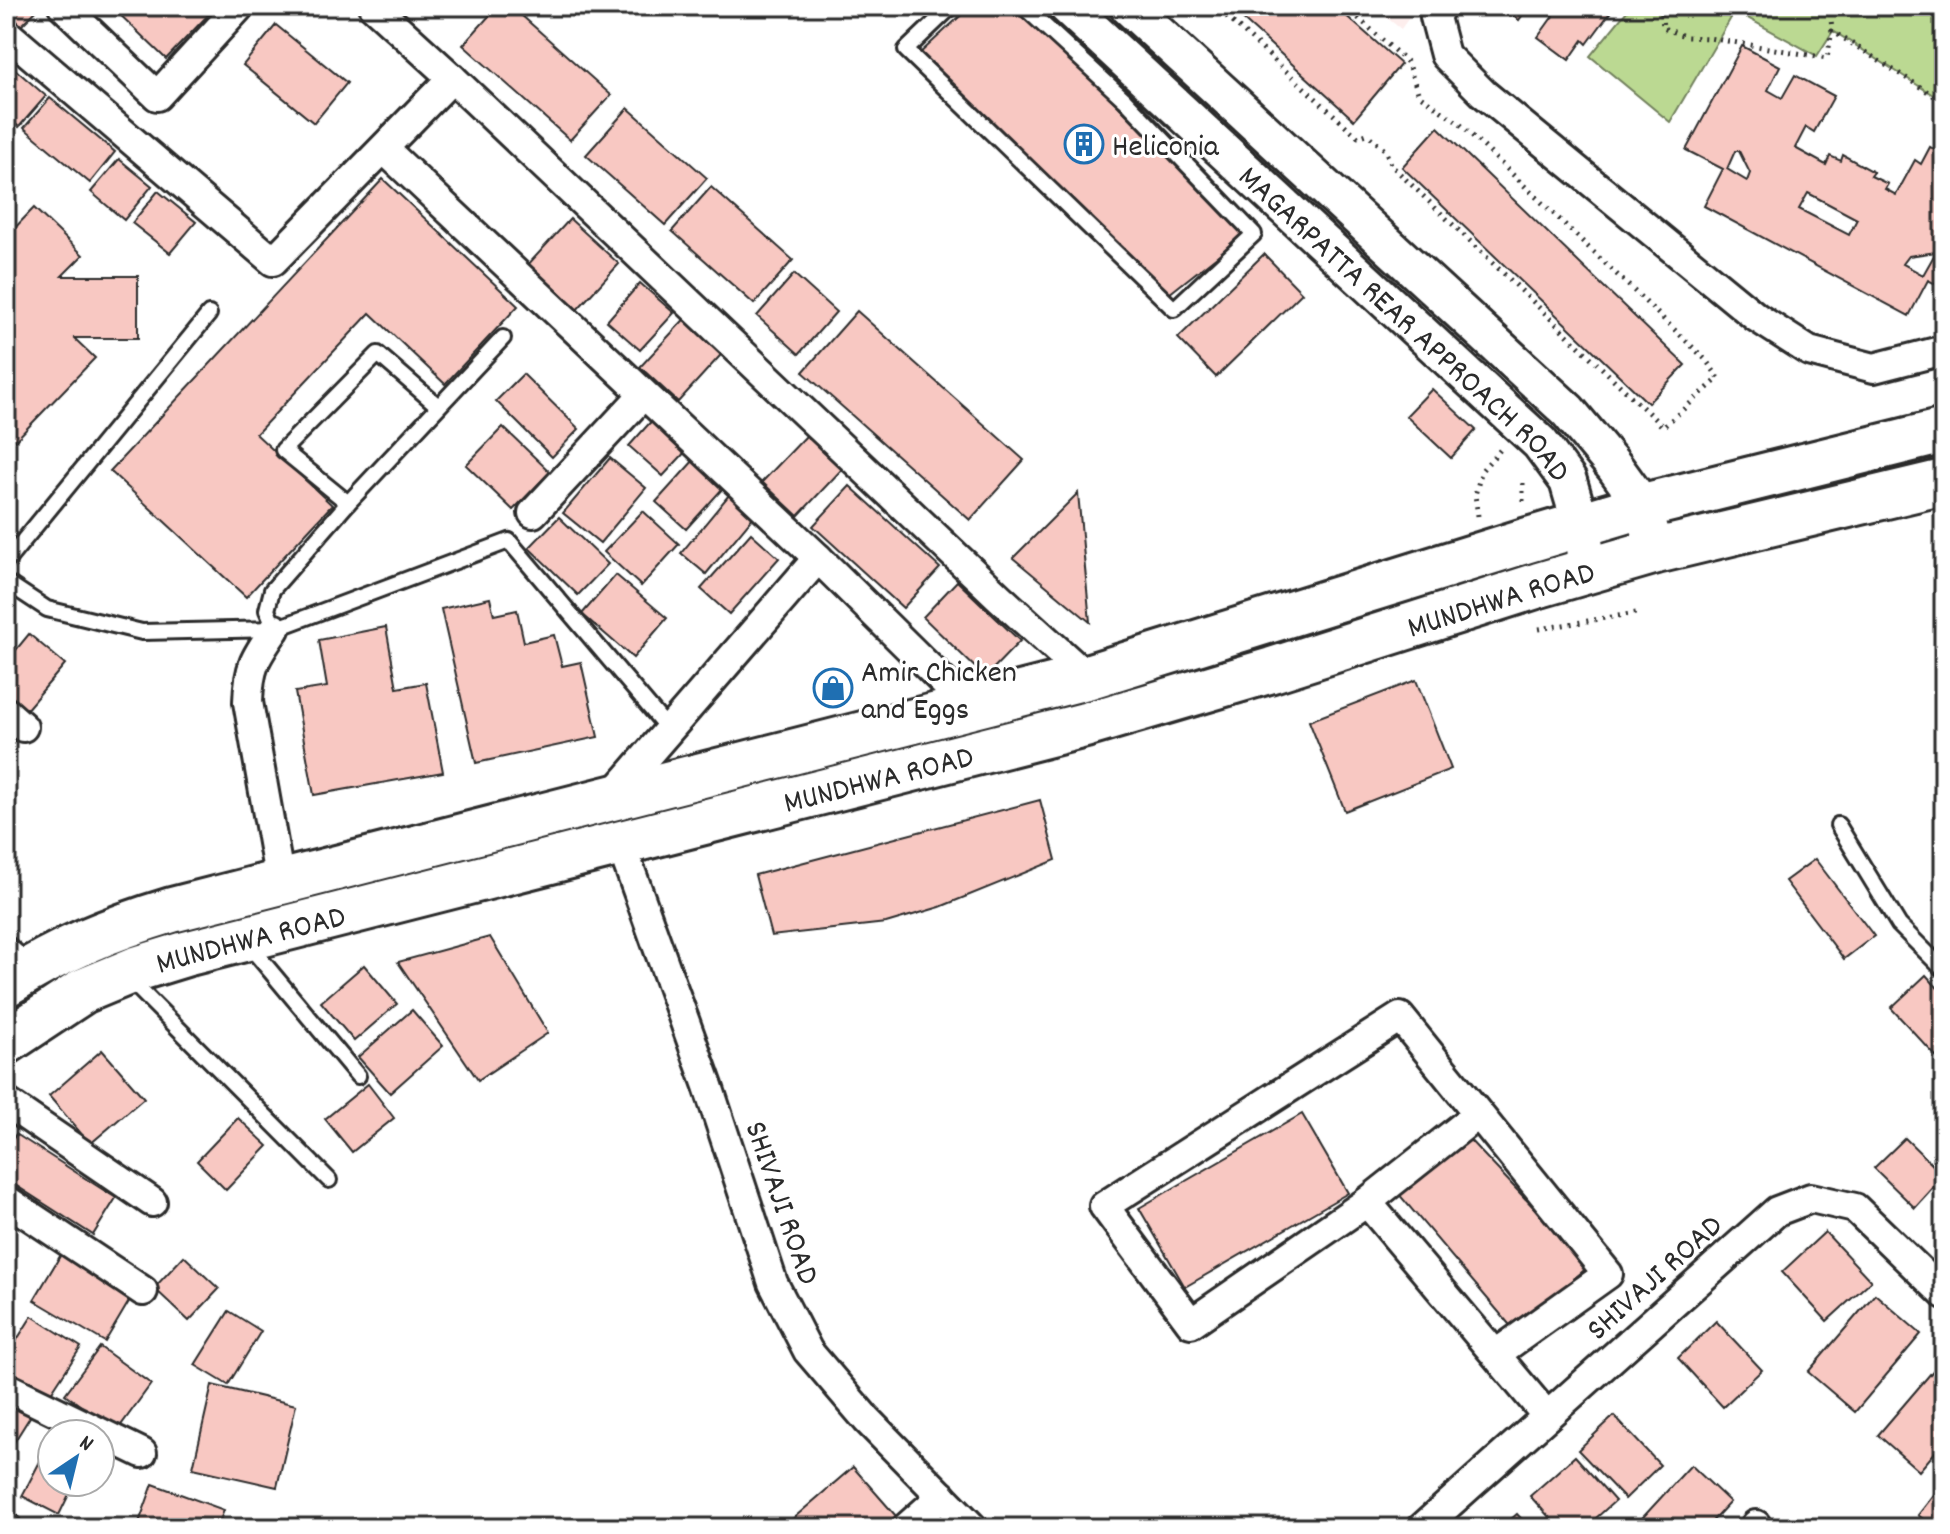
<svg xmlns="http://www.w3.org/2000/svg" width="1950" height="1534" font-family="Dekko,sans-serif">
<rect width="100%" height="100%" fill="#fff"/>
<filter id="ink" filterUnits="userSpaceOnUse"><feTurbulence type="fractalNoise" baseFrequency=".0125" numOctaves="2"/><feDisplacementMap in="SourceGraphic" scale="16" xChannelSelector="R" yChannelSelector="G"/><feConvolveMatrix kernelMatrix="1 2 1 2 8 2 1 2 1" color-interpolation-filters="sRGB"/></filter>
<g filter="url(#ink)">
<path fill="#fdeeed" d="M1372,6H1417L1401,29Z"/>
<path fill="#bbd992" stroke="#73825e" stroke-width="2" d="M1631,6H1944V102L1833,31L1817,56L1735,11L1670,122L1590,56Z"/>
<g fill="#f8c8c2" stroke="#2b2b2b" stroke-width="2" fill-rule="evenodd">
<path d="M6,6H41L13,34L6,27Z"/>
<path d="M111,6H201L209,14L166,59Z"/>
<path d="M498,6H511L611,95L570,140L463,45Z"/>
<path d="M971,6H1018L1246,233L1169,294L918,55Z"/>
<path d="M1228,6H1335L1401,64L1354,120Z"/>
<path d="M1499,6H1529L1519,20Z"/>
<path d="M1551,6H1615L1587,44L1583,40L1569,60L1538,37L1553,16L1547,11Z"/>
<path d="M276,25L347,83L314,123L243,65Z"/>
<path d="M1742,46L1780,66L1768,90L1782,98L1795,75L1834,96L1814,132L1806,127L1795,148L1826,165L1830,156L1841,161L1843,155L1874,172L1871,176L1888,184L1885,189L1896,195L1915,160L1921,164L1930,147L1944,155V288L1928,280L1909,316L1704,206L1723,169L1686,150ZM1735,151H1739L1750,173L1747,181L1727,169ZM1808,193L1857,219L1849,235L1799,209ZM1936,252L1923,275L1903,264L1909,256Z"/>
<path d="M8,63L46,96L19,127L6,116V66Z"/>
<path d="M50,98L115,152L90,183L24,128Z"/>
<path d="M628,108L707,178L665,225L586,155Z"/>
<path d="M1438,127L1685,365L1648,403L1402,167Z"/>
<path d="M119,159L152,186L124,220L91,192Z"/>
<path d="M383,179L518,306L445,384L370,313L256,434L332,505L246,597L110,471Z"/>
<path d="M711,187L793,260L754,304L672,231Z"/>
<path d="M158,191L196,222L170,253L132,223Z"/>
<path d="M34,208L83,255L62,276H138V338H74L95,358L12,444V479H6V319L12,313L6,307V237Z"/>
<path d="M570,219L619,264L574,313L525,268Z"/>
<path d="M1264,254L1302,293L1216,377L1178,338Z"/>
<path d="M794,274L836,312L799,354L757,316Z"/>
<path d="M640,283L674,313L640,350L607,321Z"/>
<path d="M692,311L729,346L678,402L640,367Z"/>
<path d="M857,311L1024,460L970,520L803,372Z"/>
<path d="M523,374L579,429L552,457L496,401Z"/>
<path d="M1432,389L1476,430L1451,458L1406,416Z"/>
<path d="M655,417L689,448L663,476L629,446Z"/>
<path d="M503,427L550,472L513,510L466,465Z"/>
<path d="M808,434L843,468L798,516L762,482Z"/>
<path d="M610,458L646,488L600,543L563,513Z"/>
<path d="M694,460L724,487L686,529L656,502Z"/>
<path d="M850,486L940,568L903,608L813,526Z"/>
<path d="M1078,493L1090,622L1013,558Z"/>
<path d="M729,495L754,516L706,574L681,553Z"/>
<path d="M643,511L679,544L641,586L604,552Z"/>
<path d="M559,517L608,564L578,595L529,548Z"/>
<path d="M751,533L779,558L729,614L701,589Z"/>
<path d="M616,575L667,618L633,658L582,614Z"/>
<path d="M957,581L1020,641L985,677L923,617Z"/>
<path d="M490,598L494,615L517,610L524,642L554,635L562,666L581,662L598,737L476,763L441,609Z"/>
<path d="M386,627L397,688L426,683L443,772L314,795L295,692L327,687L319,640Z"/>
<path d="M29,634L65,664L26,710L6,693V662Z"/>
<path d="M1416,680L1451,769L1345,811L1309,721Z"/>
<path d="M1040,800L1056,860L940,907L886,923L771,936L755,875Z"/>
<path d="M1815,859L1874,936L1844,959L1785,881Z"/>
<path d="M490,937L548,1033L478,1080L398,962Z"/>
<path d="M364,965L397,1004L354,1041L321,1002Z"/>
<path d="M1926,975L1944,995V1065L1891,1008Z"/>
<path d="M412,1010L443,1046L390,1093L358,1057Z"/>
<path d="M102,1050L144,1098L90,1144L49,1096Z"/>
<path d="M368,1084L394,1118L352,1152L325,1119Z"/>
<path d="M1302,1114L1348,1193L1185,1287L1139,1208Z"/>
<path d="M238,1118L268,1146L226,1190L197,1161Z"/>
<path d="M16,1134L116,1198L93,1235L6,1179V1150Z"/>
<path d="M1466,1136L1589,1266L1514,1330L1397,1192Z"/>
<path d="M1905,1138L1944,1176L1915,1208L1874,1168Z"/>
<path d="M1825,1232L1871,1281L1827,1321L1782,1272Z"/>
<path d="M63,1251L134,1293L105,1342L34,1300Z"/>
<path d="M184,1256L219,1289L189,1321L154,1288Z"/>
<path d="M1875,1294L1921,1334L1855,1412L1808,1372Z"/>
<path d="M6,1310L16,1316L6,1332Z"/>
<path d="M229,1311L261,1331L228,1385L195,1365Z"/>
<path d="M32,1316L81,1347L49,1396L6,1369V1357Z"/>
<path d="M1716,1321L1762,1370L1723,1407L1678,1358Z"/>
<path d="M100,1347L151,1384L116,1432L65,1394Z"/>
<path d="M1937,1366L1944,1372V1442L1919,1471L1878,1435Z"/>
<path d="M212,1385L296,1405L277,1487L193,1468Z"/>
<path d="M6,1395L33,1412L6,1455Z"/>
<path d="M1614,1416L1660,1465L1625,1499L1578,1450Z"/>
<path d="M47,1448L52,1451V1482H75L59,1515L22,1496Z"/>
<path d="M1575,1456L1615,1501L1585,1528H1559L1530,1496Z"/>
<path d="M1691,1465L1730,1502L1706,1528H1633Z"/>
<path d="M853,1467L896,1516L883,1528H782Z"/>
<path d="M1944,1482V1528H1935L1918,1515Z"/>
<path d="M153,1484L224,1510L217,1528H137Z"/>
<path d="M1517,1514L1530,1528H1501Z"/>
</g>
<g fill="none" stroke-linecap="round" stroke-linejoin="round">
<g stroke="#2b2b2b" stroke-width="20">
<g id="service">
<path d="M952,6L906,50L1174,309L1254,234L1125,100L1023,6"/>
<path d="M348,503L283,450L378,354L438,406"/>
<path d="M6,562L209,314"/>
<path d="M6,582L47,609L142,632L275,629L509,541L668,729"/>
<path d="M275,629L267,610L272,590L348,503L503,338"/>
<path d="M1838,825L1899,925L1944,970"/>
<path d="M6,943L30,964"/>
<path d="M247,943L358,1076"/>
<path d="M127,977L329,1180"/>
</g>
</g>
<g stroke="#2b2b2b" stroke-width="34">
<g id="minor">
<path d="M63,6L157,96L238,8L236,6"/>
<path d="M373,6L452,78L1000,598L1087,677"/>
<path d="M1441,6L1435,17L1445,55L1483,93L1756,317L1809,351L1874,368L1944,350"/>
<path d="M6,33L273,261L452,78"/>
<path d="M384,149L818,558L969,707"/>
<path d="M533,513L643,395"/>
<path d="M275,629C255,658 249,666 248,702L280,882"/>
<path d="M6,712L23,727"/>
<path d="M610,798L818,558"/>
<path d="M624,843L628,864L708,1086L773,1283L808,1351L867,1420L973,1528"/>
<path d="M6,1102L152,1202"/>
<path d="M6,1200L143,1291"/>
<path d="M1367,1202L1477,1115"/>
<path d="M1496,1354L1608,1274L1400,1017L1104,1206L1191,1323L1367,1202L1547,1416"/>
<path d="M6,1387L142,1453"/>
<path d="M6,1528H7"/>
<path d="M906,1528L942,1496"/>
<path d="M1422,1528L1777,1211L1811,1198L1855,1208L1944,1294"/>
<path d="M1754,1528L1756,1525"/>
</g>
</g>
<g stroke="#2b2b2b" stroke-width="42">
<g id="tertiary">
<path id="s1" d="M1067,6L1540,443L1568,481L1581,525L1589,570"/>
<path d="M1128,6L1568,411L1614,466L1643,506L1656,551"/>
</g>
</g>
<g stroke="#2b2b2b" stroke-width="50">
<g id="trunk">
<path d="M6,984C61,949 109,929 172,910L1087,677L1525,541L1643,506L1944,431"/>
<path id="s2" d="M6,1042L83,991L136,969L185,954L1085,725L1272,670L1539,585L1656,551L1944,482"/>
</g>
</g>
<g stroke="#2b2b2b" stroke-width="5" stroke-dasharray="2 6" stroke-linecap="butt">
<path d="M1215,6L1358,137L1367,134L1385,150L1392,166L1663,427L1719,378L1705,359L1460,124L1419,95L1407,62L1345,6"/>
<path d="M1661,6L1663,28L1687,37L1709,38L1827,58L1832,31L1944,102"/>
<path d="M1830,6L1832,31"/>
<path d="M1523,501V479"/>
<path d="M1478,516L1475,495L1482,470L1500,450"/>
<path d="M1539,629L1636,613"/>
</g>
<use href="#service" stroke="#fff" stroke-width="14"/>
<use href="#minor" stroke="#fff" stroke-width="28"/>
<use href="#tertiary" stroke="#fff" stroke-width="36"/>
<use href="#trunk" stroke="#fff" stroke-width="44"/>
</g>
</g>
<defs>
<g id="building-ring" transform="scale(2)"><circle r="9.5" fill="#fff" stroke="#1f6fb2" stroke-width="1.5"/><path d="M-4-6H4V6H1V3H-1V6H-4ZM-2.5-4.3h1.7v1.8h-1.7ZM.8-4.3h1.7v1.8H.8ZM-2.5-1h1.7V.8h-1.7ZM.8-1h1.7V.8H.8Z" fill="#1f6fb2"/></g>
<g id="shop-ring" transform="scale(2)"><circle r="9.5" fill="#fff" stroke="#1f6fb2" stroke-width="1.5"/><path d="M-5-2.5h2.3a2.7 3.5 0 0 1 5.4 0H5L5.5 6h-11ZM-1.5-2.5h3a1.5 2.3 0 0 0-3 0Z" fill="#1f6fb2"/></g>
</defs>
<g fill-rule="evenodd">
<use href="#building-ring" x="1084" y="144"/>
<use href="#shop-ring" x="833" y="688"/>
</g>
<g text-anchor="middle" stroke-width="6" stroke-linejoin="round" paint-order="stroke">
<g font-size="32" fill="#2b2b2b" stroke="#fff" text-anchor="start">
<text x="1112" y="155">Heliconia</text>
<text x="861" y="681">Amir Chicken<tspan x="861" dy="37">and Eggs</tspan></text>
</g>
<g font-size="32" fill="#2b2b2b" stroke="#fff">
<text dy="11" stroke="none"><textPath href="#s1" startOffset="464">MAGARPATTA REAR APPROACH ROAD</textPath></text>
<text dy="11" stroke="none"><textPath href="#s2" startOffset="1564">MUNDHWA ROAD</textPath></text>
<text dy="11" stroke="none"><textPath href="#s2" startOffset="916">MUNDHWA ROAD</textPath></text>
<text dy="11" stroke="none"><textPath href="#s2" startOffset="268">MUNDHWA ROAD</textPath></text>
<text transform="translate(784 1202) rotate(71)" y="11">SHIVAJI ROAD</text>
<text transform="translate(1653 1276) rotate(-42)" y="11">SHIVAJI ROAD</text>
</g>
</g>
<rect width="1950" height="1534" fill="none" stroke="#fff" stroke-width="32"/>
<rect x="16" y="16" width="1918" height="1502" fill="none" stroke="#2b2b2b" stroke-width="3" filter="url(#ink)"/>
<g transform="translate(76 1458) rotate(35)"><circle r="38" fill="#ffffff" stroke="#aaaaaa" stroke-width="2"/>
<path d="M0-6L14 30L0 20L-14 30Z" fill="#1f6fb2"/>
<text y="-12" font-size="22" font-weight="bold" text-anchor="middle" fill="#2b2b2b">N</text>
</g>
</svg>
